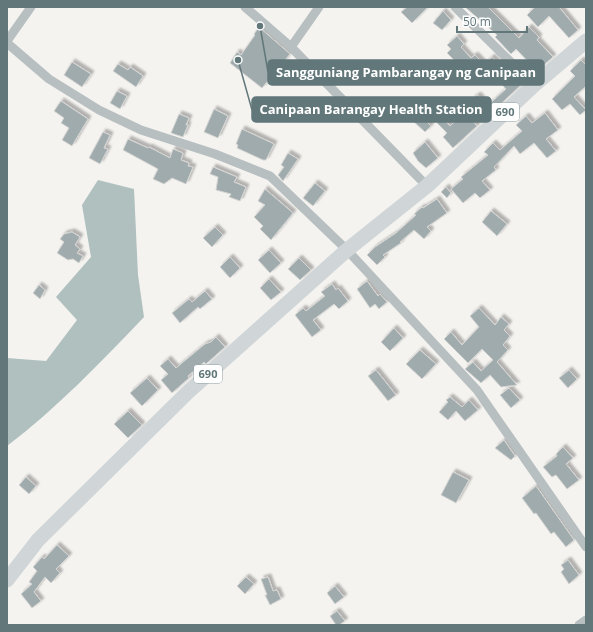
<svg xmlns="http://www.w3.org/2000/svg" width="593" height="632" font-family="'Open Sans',sans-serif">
<defs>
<filter id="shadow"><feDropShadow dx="3" dy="-3" stdDeviation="1" flood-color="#0004"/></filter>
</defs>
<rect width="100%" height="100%" fill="#f4f3f0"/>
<path fill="#afc0bf" d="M98,180L134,189L138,275L144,317C101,362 57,408 7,446V358L46,361L77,320L56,297L91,257L82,205Z"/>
<g fill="#9fabac" stroke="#d5d4d3" filter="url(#shadow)">
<path d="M407,7H428L412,23L401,12Z"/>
<path d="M465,7H488L519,38L529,27L539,37L537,40L553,57L537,71L516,49L511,54L495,37L497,35Z"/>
<path d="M535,7H559L578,30L569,38L549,16L538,27L527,15Z"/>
<path d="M443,11L451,20L442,30L433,23Z"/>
<path d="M259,27L290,54L262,88L230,63L237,52L241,55L255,35L254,34Z"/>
<path d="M457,36L464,44L461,47L471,58L475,55L484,64L492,57L501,67L504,64L523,83L487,117L472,99L478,95L487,106L506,89L492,74L487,78L476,66L469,72L457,60L455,61L447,53L451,49L447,45Z"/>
<path d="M581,60L586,65V86L574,97L586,110L580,115L570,104L562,110L552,99L575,76L570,71Z"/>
<path d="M72,62L91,74L82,87L64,75Z"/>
<path d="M118,64L128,70L130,67L143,76L136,87L113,71Z"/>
<path d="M117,91L127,96L120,109L110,103Z"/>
<path d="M61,101L88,119L72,146L62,140L69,128L61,123L64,118L54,111Z"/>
<path d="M214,109L228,116L218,138L204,132Z"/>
<path d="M465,112L477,126L453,148L443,137L447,133L437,123L442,117L450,126Z"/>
<path d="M545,113L558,130L546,139L556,151L547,158L534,143L520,154L514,146L494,167L496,170L482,181L490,190L480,198L475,193L463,203L451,189L463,179L461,177L488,155L484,152L493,143L500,150L522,131L516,125L526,116L532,123Z"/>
<path d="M179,114L189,118L186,125H188L183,137L171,133Z"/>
<path d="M419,114L431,126L425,132L413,121Z"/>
<path d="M242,129L274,144L266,160H263L237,148L238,145L236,144Z"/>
<path d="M103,132L110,135L104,148L108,149L100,164L89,158Z"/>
<path d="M128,139L148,148L149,147L170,158L173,149L183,153L181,160L189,163L188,166L193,167L186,184L172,178L164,184L153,179L158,169L123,150Z"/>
<path d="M425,142L438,158L426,168L418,161L413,153Z"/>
<path d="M288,153L298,159L283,181L278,175L284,167L281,165Z"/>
<path d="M213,167L237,177L234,182L246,187L240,201L229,197L231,194L216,190L218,177L210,174Z"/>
<path d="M315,183L325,191L313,206L303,198Z"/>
<path d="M446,187L451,193L447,198L441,192Z"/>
<path d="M265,189L293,213L271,240L260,229L263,226L254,217L265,205L258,201Z"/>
<path d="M437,199L447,213L427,227L431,231L424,239L414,230L400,242L401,243L383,255L385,257L377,265L367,255L375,247L396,233L416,215L414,214L422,207L423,208Z"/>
<path d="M491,211L507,224L497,236L482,222Z"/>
<path d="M215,227L223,235L212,247L203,238Z"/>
<path d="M72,232L80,237L75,245L80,249L77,253L83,256L79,263L73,259L68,260L57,253L64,242L60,239L64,234Z"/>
<path d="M269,250L281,263L270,273L258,260Z"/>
<path d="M230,257L240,268L230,278L220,267Z"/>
<path d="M299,258L311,270L300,280L288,269Z"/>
<path d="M269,279L281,292L271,300L260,288Z"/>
<path d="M367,281L378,296L380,294L387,302L379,309L375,304L370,308L357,289Z"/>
<path d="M332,284L336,290L338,288L348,301L339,309L334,304L313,320L321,330L312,337L295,315L303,308L306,311L325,296L321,292Z"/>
<path d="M39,285L45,290L40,299L33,293Z"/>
<path d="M205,291L212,299L200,309L198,307L180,323L172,313L189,299L192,302Z"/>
<path d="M479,308L495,325L501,317L509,324L504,330L510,336L503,345L508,350L497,362L517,385L501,387L490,375L481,383L465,369L473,362L481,371L493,360L482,349L468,363L444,339L451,332L462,345L479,327L470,316Z"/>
<path d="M394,328L403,338L390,351L381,342Z"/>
<path d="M216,337L225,347L206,364L204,362L188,376L189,378L172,393L161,380L168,374L160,366L168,359L176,368L205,344L211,342Z"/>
<path d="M420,350L436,364L422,379L406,364Z"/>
<path d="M376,370L396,395L388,401L368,376Z"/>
<path d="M569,370L577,379L568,388L559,378Z"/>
<path d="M147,378L158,390L142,406L130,393Z"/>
<path d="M509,388L520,400L511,408L500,395Z"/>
<path d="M450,397L462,407L469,400L478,410L465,421L456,411L448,420L439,412L448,402L446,400Z"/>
<path d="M128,411L142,425L128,438L114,424Z"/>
<path d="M504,440L515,456L511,460L495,448Z"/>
<path d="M563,447L573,458L566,464L579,480L567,489L556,475L552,477L543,467L557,456L556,454Z"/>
<path d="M453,472L469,480L456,503L441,495Z"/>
<path d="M26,477L36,486L29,494L19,485Z"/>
<path d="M536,486L574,540L566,547L554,532L551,534L536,513L534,514L522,498Z"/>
<path d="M57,545L69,556L56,569L60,573L51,583L45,577L34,592L41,601L32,608L21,594L32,584L29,582L37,571L33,567L42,557L44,559Z"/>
<path d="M568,560L579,575L569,584L561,572L564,569L561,565Z"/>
<path d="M246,577L254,584L245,594L237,586Z"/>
<path d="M268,577L273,591L277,590L281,599L270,605L265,595H267L261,579Z"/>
<path d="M335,586L344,597L335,604L327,593Z"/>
<path d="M337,611L345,621L339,625H336L330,616Z"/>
</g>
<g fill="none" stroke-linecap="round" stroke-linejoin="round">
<g stroke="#b8bfc0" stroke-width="9">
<path d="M245,7L291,47L427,186"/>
<path d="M455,7L534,85"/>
<path d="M7,41L31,7"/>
<path d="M7,43L49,79L99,110L141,130L215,154L270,176L347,250L477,390L586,547"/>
<path d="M291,47L319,7"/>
<path d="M579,625L586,620"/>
</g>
<path stroke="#d0d6d8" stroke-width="15" d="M7,580L38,540L188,392L347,250L427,186L534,85L586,41"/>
</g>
<g text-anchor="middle" stroke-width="4" stroke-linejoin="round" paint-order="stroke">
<g fill="#fff" stroke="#90a0a2" stroke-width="1">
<rect x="491" y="103" width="28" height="18" rx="3"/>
<rect x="194" y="365" width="28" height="18" rx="3"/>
</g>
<g font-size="11" font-weight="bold" fill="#61777a">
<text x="505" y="116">690</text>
<text x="208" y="378">690</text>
</g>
</g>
<path fill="none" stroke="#61777a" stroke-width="1.5" d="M260 26L268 72M238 60L252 110"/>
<g fill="#61777a" stroke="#fff" stroke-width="1.5">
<circle cx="260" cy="26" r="4"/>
<circle cx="238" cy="60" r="4"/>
</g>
<g fill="#61777a" stroke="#61777a" stroke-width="1.5">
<rect x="268" y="60" width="276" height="25" rx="4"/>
<rect x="252" y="97" width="239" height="25" rx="4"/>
</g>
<g font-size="13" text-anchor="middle" font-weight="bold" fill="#fff">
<text x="406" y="77">Sangguniang Pambarangay ng Canipaan</text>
<text x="371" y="114">Canipaan Barangay Health Station</text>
</g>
<rect width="593" height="632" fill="none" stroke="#61777a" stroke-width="16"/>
<path d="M457 26v6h70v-6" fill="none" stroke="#61777a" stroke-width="2"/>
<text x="463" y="26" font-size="12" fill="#61777a" stroke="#ffffff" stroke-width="3" paint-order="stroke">50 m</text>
</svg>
